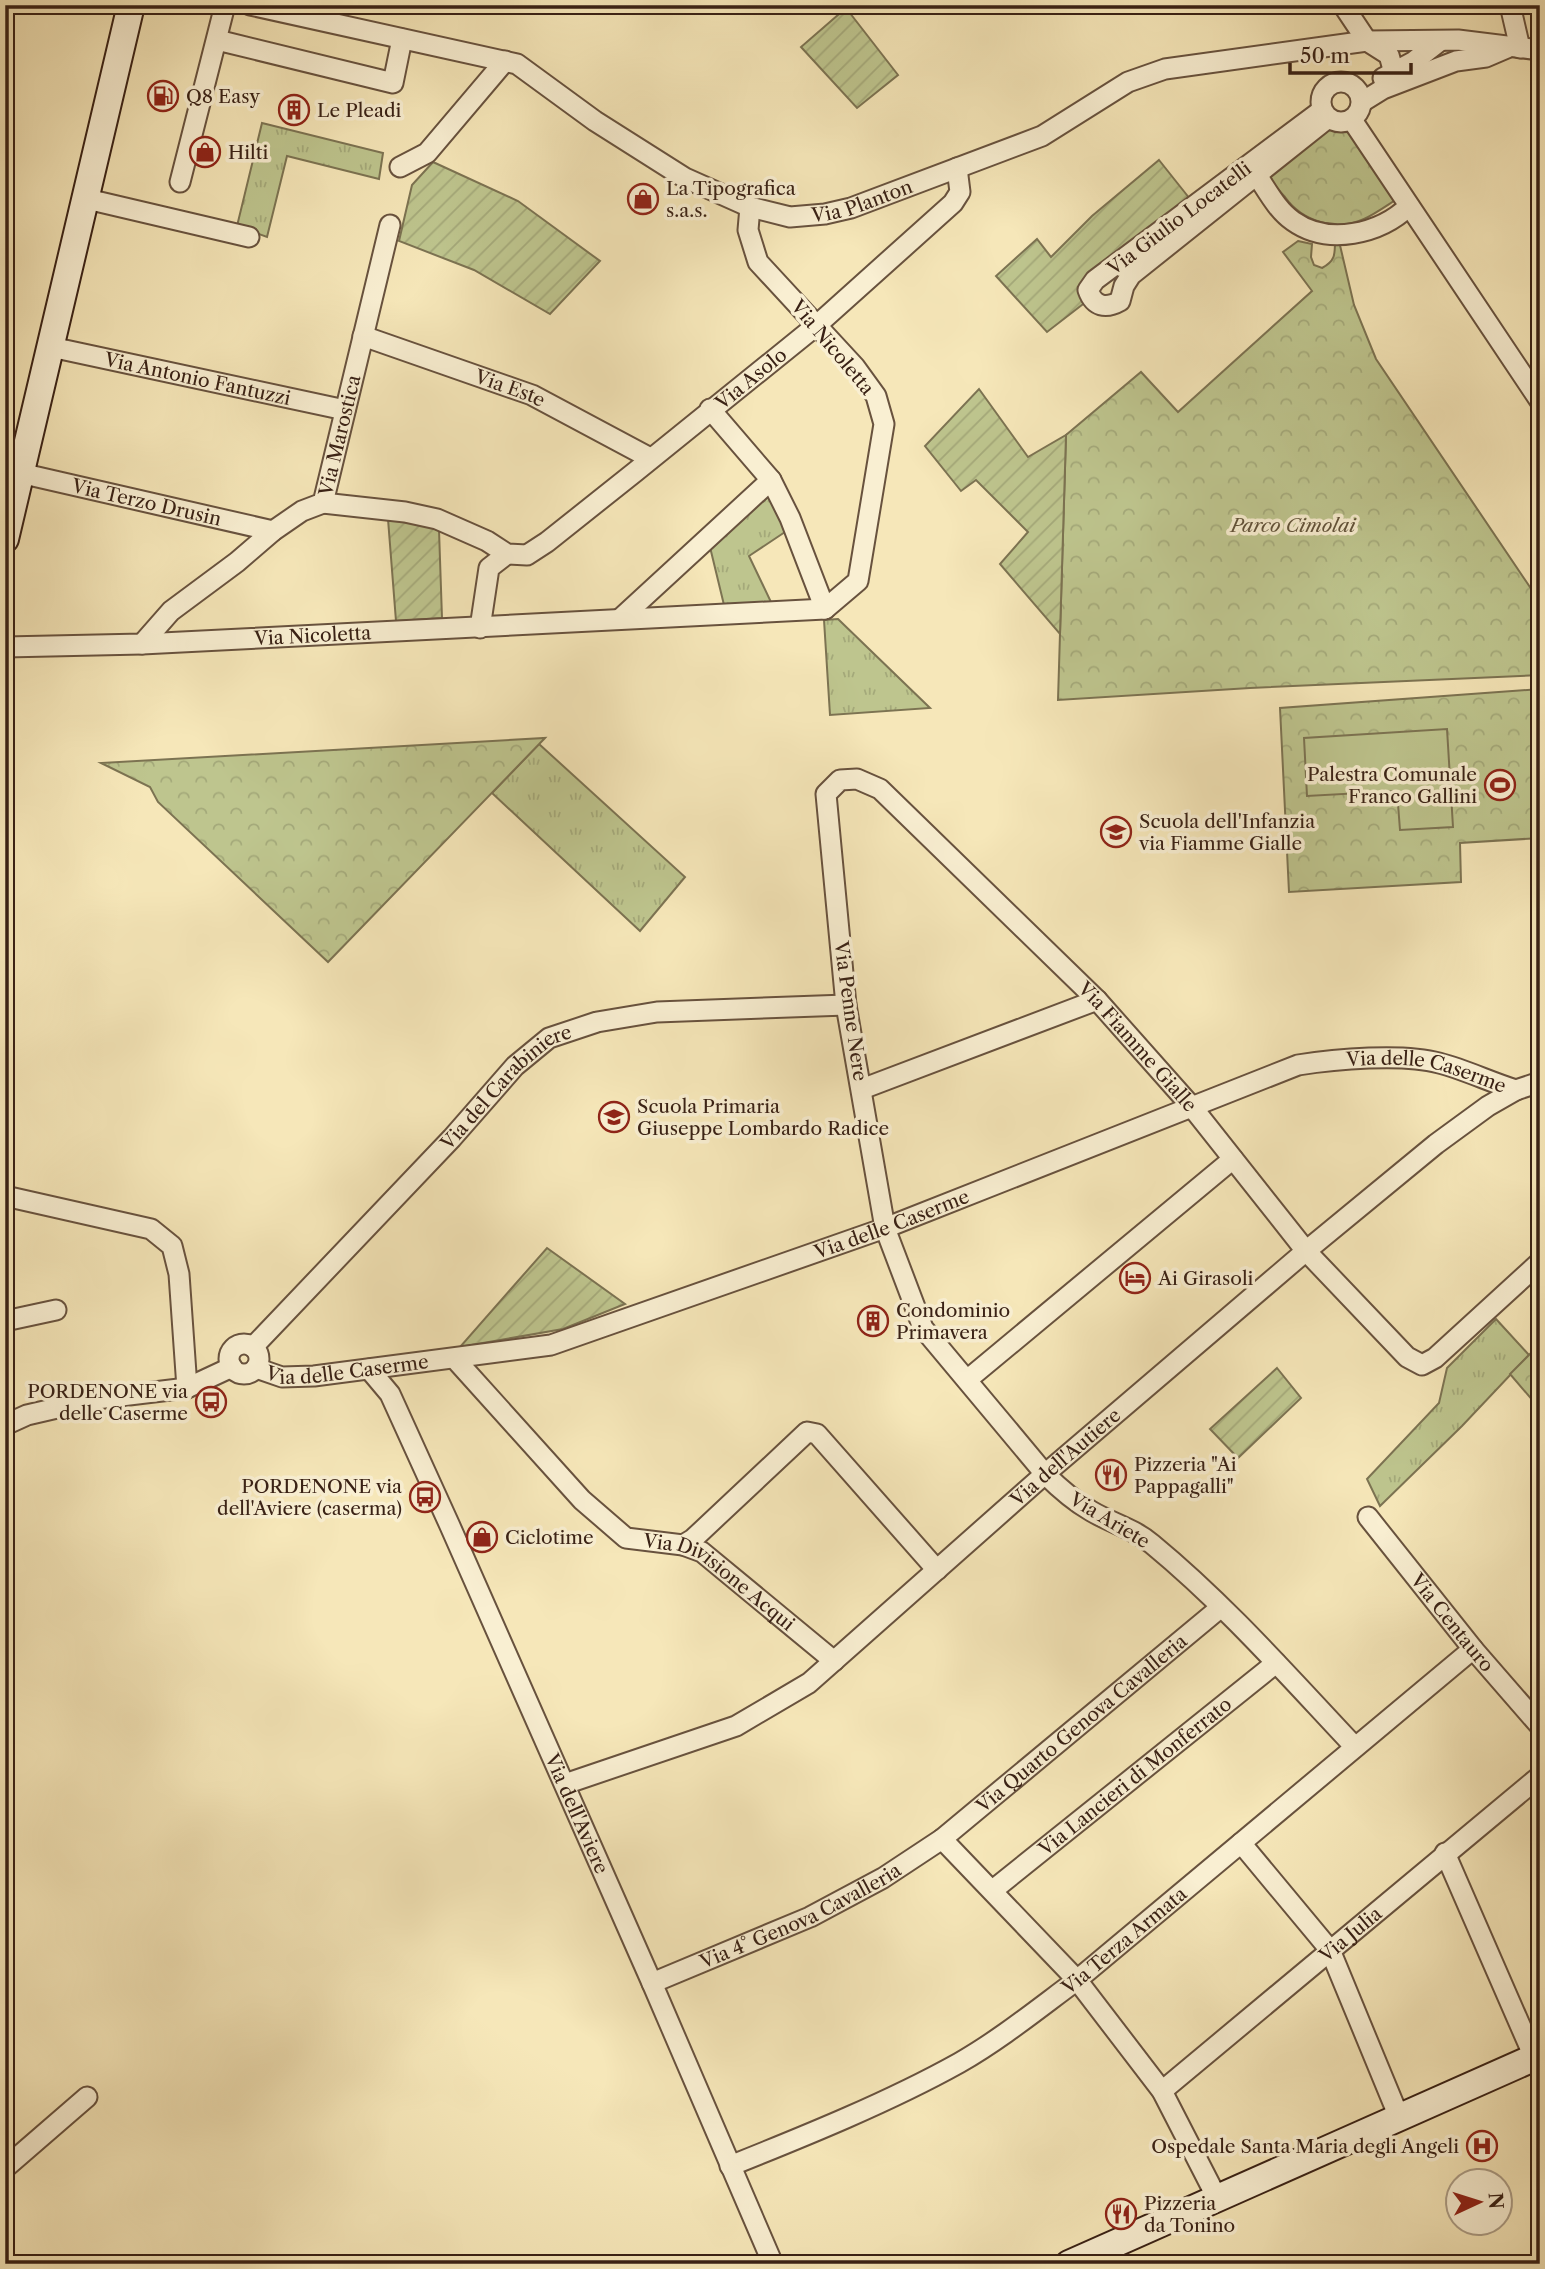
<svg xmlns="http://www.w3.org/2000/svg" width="1545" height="2269" font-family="'Libre Caslon Text',serif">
<defs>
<pattern id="grass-tufts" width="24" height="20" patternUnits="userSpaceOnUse" patternTransform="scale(1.75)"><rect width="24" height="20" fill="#bec58e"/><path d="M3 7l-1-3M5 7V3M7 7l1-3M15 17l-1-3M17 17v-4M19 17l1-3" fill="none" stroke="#a4a97a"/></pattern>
<pattern id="forest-crowns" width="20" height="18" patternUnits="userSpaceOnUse" patternTransform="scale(1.75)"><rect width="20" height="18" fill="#bec58e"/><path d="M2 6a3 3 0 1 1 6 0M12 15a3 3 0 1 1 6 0" fill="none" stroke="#a4a97a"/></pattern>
<pattern id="garden-furrows" width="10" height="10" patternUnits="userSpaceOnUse" patternTransform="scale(1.75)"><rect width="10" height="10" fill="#bec58e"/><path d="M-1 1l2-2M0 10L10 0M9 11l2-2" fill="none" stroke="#a4a97a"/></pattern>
</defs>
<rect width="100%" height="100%" fill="#f6e7b9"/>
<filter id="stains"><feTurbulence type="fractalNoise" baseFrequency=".00286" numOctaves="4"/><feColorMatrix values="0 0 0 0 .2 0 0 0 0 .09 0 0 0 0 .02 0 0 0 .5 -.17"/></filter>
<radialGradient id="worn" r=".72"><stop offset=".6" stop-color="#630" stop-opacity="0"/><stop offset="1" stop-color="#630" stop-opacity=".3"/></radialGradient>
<g fill="url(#grass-tufts)" stroke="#7c7352" stroke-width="2">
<path d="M262,123L383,153L379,179L287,156L267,237L237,226Z"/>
<path d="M770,495L788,530L749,556L771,602L724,605L710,547Z"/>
<path d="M838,619L930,708L830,715L824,620Z"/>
<path d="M539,744L685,877L640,931L492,793Z"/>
<path d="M1496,1319L1529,1355L1462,1426L1380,1506L1367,1479L1439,1403L1447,1368Z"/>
</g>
<g fill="url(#forest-crowns)" stroke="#7c7352" stroke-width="2">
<path d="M1329,123L1335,128L1351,127L1397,199C1386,206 1375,214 1364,219C1336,232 1302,221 1285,197C1279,190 1271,183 1270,174Z"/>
<path d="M1298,241L1312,244L1311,257L1314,265L1322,268C1335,261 1335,255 1335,241H1339L1354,305L1376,359L1540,602V675L1250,688L1058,700L1066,435L1141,372L1178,412L1312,291L1283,252Z"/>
<path d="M1540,689V838L1460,843L1461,882L1289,892L1280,708Z"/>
<path d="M545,738L328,962L158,802L150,787L101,763Z"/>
<path d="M1540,1344V1409L1510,1374Z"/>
</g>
<g fill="url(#garden-furrows)" stroke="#7c7352" stroke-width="2">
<path d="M846,8L898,75L857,108L801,47Z"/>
<path d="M1159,160L1190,199L1078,287L1087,301L1047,332L996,276L1037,239L1051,257L1092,216Z"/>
<path d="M433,162L518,201L600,261L550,314L474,270L399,241L412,185Z"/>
<path d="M979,389L1028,457L1066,435L1060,634L1000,564L1028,532L976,480L961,491L925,446Z"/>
<path d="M388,519L407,520L439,530L442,618L396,621Z"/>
<path d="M547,1248L625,1304L563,1329L460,1347Z"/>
<path d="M1277,1368L1301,1398L1238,1458L1210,1429Z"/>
</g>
<path fill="#bec58e" stroke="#7c7352" stroke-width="2" d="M1447,729L1453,827L1400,830L1397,791L1307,796L1304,738Z"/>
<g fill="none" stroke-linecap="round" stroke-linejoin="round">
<g stroke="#68523e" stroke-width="23">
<g id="street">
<path id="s1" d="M250,5L517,64L595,121L685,178L750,207L790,217L825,214L851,208L1042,136L1128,82L1165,69L1367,41L1458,40L1540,50"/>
<path d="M1343,5L1367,41L1389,55L1394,73"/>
<path d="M1510,5L1520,48"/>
<path d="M217,40L393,83L402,39"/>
<path d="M1383,78L1413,62L1440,41"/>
<circle cx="1341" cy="102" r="20"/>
<path d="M1362,102L1383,89L1456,61L1486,57L1507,48"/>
<path d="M1322,110L1095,280L1088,290C1094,307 1106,309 1120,301L1124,286L1131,275L1328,118"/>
<path d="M1352,120L1540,401"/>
<path d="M400,167L427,153L505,61"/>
<path d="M1256,174C1267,190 1277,210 1293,221C1328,246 1380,234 1409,206"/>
<path d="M180,182L225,5"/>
<path d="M87,199L249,237"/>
<path id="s2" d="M363,336L532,395L650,458"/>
<path id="s3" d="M51,347L345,410"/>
<path d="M710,409L771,480L790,518L825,609"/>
<path id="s4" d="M20,473L273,531"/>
<path id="s5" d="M323,503L405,512L437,519L487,541L507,554L527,555L547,542L635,472L817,325L953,203L960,192L957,168"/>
<path d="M620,619L771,480"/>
<path d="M480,628L489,568L507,554"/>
<path id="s6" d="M142,644L171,611L237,562L273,531L302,511L323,503L390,225"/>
<path id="s7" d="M5,647L142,644L825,609L858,581L884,424L876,396L855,367L758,262L748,230L750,207"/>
<path d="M862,1089L1097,1000"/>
<path d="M5,1196L151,1229L172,1246L179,1274L187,1388"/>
<path d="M5,1321L56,1310"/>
<circle cx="244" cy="1359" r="15"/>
<path id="s8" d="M253,1347L452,1138L515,1066L549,1038L597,1022L657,1012L846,1005"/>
<path id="s9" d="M455,1359L582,1500L626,1538L683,1545L702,1552L834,1661"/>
<path id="s10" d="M256,1368L282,1377L314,1376L551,1345L885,1228L1298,1065C1335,1059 1403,1053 1439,1063C1466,1070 1490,1082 1516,1090"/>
<path id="s11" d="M369,1369L390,1394L450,1526L652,1983L773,2264"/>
<path d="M967,1380L1233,1159"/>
<path d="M5,1425L27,1415L96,1399L187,1388L232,1367"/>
<path id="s12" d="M1368,1517L1473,1649L1540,1726"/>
<path d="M683,1545L693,1539L807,1432L817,1434L937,1570"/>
<path id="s13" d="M1355,1747C1289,1677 1226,1605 1152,1544C1133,1528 1111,1523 1091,1511C1074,1501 1059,1488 1045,1474L923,1328L885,1228L846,1005L826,794L840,780L857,779L880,789L1097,1000L1192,1107L1306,1251L1407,1357L1422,1365L1435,1358L1540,1262"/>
<path id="s14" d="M565,1784L736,1726L809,1683L1045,1474L1306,1251L1436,1144L1488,1106L1516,1090L1540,1082"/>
<path d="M942,1839L1077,1980L1162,2091L1217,2198"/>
<path d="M1241,1843L1330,1950L1399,2117"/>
<path d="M1445,1853L1534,2057"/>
<path id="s15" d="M993,1890L1276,1663"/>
<path id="s16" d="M652,1983L810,1917L883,1878L942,1839L1220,1608"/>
<path id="s17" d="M1162,2091L1540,1776"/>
<path id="s18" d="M730,2166C805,2136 889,2102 959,2063C1001,2039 1039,2008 1077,1980L1473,1649"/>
<path d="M5,2168L87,2097"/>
</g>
</g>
<g stroke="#392115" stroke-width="30">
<g id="secondary">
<path d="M5,539L131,5"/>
<path d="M1069,2264L1540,2055"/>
</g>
</g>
<use href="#street" stroke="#f9efd2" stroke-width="19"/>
<use href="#secondary" stroke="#f9efd2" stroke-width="26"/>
</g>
<defs>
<g id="fuel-ring" transform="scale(1.575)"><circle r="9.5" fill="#f9efd2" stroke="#8f2418" stroke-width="1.5"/><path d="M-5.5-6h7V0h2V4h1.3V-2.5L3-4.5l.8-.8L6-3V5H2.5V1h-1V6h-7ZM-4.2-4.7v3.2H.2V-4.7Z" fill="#8f2418"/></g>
<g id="building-ring" transform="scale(1.575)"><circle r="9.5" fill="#f9efd2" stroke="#8f2418" stroke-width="1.5"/><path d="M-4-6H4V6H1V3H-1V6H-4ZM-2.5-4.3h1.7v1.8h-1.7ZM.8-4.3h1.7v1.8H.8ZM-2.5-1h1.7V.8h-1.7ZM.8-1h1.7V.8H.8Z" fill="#8f2418"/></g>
<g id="shop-ring" transform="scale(1.575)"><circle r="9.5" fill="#f9efd2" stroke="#8f2418" stroke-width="1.5"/><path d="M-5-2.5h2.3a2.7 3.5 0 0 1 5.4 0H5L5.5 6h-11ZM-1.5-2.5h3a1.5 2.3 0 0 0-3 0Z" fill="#8f2418"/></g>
<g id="stadium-ring" transform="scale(1.575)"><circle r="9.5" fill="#f9efd2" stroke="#8f2418" stroke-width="1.5"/><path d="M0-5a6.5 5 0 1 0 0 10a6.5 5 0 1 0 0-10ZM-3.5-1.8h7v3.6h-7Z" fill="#8f2418"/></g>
<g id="school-ring" transform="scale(1.575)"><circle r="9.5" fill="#f9efd2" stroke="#8f2418" stroke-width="1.5"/><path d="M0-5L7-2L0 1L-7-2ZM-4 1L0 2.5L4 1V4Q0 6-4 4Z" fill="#8f2418"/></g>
<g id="hotel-ring" transform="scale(1.575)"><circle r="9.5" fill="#f9efd2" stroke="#8f2418" stroke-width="1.5"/><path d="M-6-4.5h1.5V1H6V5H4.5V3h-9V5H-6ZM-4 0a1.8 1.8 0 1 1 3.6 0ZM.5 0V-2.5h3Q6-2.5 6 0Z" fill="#8f2418"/></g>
<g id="bus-ring" transform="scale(1.575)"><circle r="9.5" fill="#f9efd2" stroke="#8f2418" stroke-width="1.5"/><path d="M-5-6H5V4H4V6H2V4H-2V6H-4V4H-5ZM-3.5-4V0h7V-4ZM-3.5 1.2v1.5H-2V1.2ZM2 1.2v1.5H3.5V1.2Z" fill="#8f2418"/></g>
<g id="restaurant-ring" transform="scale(1.575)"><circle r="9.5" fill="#f9efd2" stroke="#8f2418" stroke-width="1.5"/><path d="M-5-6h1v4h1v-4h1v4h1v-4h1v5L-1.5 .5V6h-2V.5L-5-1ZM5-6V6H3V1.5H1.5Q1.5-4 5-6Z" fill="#8f2418"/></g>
<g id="hospital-ring" transform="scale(1.575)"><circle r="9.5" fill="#f9efd2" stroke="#8f2418" stroke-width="1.5"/><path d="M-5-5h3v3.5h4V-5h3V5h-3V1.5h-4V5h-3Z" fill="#8f2418"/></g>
</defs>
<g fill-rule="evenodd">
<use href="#fuel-ring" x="163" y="96"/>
<use href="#building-ring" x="294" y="110"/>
<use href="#shop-ring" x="205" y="152"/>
<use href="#shop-ring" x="643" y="199"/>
<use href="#stadium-ring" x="1500" y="785"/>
<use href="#school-ring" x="1116" y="832"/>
<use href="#school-ring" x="614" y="1117"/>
<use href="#hotel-ring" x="1135" y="1278"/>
<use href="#building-ring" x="873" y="1321"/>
<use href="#bus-ring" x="211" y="1402"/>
<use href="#restaurant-ring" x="1111" y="1475"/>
<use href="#bus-ring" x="425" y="1497"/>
<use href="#shop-ring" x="482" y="1537"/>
<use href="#hospital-ring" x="1482" y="2146"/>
<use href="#restaurant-ring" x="1121" y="2214"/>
</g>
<g text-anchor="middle" stroke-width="7" stroke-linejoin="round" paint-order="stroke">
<g font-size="19" fill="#392115" stroke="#f9efd2" text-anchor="start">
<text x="186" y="103">Q8 Easy</text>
<text x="317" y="117">Le Pleadi</text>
<text x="228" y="159">Hilti</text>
<text x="666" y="195">La Tipografica<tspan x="666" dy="22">s.a.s.</tspan></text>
<text x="1477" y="781" text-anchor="end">Palestra Comunale<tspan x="1477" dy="22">Franco Gallini</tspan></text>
<text x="1139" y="828">Scuola dell'Infanzia<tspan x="1139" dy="22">via Fiamme Gialle</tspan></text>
<text x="637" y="1113">Scuola Primaria<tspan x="637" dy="22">Giuseppe Lombardo Radice</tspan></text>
<text x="1158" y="1285">Ai Girasoli</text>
<text x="896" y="1317">Condominio<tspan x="896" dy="22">Primavera</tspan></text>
<text x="188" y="1398" text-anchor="end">PORDENONE via<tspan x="188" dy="22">delle Caserme</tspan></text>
<text x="1134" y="1471">Pizzeria "Ai<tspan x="1134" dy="22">Pappagalli"</tspan></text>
<text x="402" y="1493" text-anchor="end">PORDENONE via<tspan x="402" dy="22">dell'Aviere (caserma)</tspan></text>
<text x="505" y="1544">Ciclotime</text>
<text x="1459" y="2153" text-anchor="end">Ospedale Santa Maria degli Angeli</text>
<text x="1144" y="2210">Pizzeria<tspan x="1144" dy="22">da Tonino</tspan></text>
</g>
<g font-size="19" fill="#392115" stroke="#f9efd2">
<text dy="7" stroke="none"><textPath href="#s1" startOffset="663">Via Planton</textPath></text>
<text transform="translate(1179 218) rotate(-37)" y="7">Via Giulio Locatelli</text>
<text transform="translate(833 347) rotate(50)" y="7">Via Nicoletta</text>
<text dy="7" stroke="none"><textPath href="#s3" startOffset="150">Via Antonio Fantuzzi</textPath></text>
<text dy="7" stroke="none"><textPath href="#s5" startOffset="499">Via Asolo</textPath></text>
<text dy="7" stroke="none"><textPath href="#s2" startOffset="156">Via Este</textPath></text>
<text dy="7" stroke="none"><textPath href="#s6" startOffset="301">Via Marostica</textPath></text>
<text dy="7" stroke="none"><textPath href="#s4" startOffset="130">Via Terzo Drusin</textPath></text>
<text dy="7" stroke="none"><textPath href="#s7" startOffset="308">Via Nicoletta</textPath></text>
<text transform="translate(851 1011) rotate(82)" y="7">Via Penne Nere</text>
<text dy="7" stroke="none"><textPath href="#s13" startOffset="1578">Via Fiamme Gialle</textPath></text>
<text dy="7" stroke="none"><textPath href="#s10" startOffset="1227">Via delle Caserme</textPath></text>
<text dy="7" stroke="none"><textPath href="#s8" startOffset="364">Via del Carabiniere</textPath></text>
<text dy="7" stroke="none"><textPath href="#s10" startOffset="660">Via delle Caserme</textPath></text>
<text dy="7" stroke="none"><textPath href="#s10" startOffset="93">Via delle Caserme</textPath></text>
<text dy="7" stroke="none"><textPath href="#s14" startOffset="607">Via dell'Autiere</textPath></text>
<text transform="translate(1110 1520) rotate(31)" y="7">Via Ariete</text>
<text dy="7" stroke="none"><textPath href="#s9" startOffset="354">Via Divisione Acqui</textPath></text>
<text dy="7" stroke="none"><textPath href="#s12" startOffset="135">Via Centauro</textPath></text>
<text dy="7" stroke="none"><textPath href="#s16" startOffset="506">Via Quarto Genova Cavalleria</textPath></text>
<text dy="7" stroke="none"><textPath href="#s15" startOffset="182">Via Lancieri di Monferrato</textPath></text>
<text dy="7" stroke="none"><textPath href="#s11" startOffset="492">Via dell'Aviere</textPath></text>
<text dy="7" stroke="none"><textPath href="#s16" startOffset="163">Via 4° Genova Cavalleria</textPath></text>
<text dy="7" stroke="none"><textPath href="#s17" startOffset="245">Via Julia</textPath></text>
<text dy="7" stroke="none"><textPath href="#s18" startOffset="457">Via Terza Armata</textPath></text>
</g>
<g font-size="19" font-style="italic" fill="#615239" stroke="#f9efd2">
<text x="1293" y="532">Parco Cimolai</text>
</g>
</g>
<rect width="1545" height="2269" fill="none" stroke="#f6e7b9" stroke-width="28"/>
<rect x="7" y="7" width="1531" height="2255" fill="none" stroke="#392115" stroke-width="3.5"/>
<rect x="14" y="14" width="1517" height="2241" fill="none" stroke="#392115" stroke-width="2"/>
<g transform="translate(1479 2202) rotate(86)"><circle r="33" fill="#f9efd2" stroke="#ac9d86" stroke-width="2"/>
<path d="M0-5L12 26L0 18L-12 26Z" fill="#8f2418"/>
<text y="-10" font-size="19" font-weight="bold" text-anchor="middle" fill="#392115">N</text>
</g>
<path d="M1290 63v10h121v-10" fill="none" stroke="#392115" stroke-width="3.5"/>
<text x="1300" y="63" font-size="21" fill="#392115" stroke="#f9efd2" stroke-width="5" paint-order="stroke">50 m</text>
<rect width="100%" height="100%" filter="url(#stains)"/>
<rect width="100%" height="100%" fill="url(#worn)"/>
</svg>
